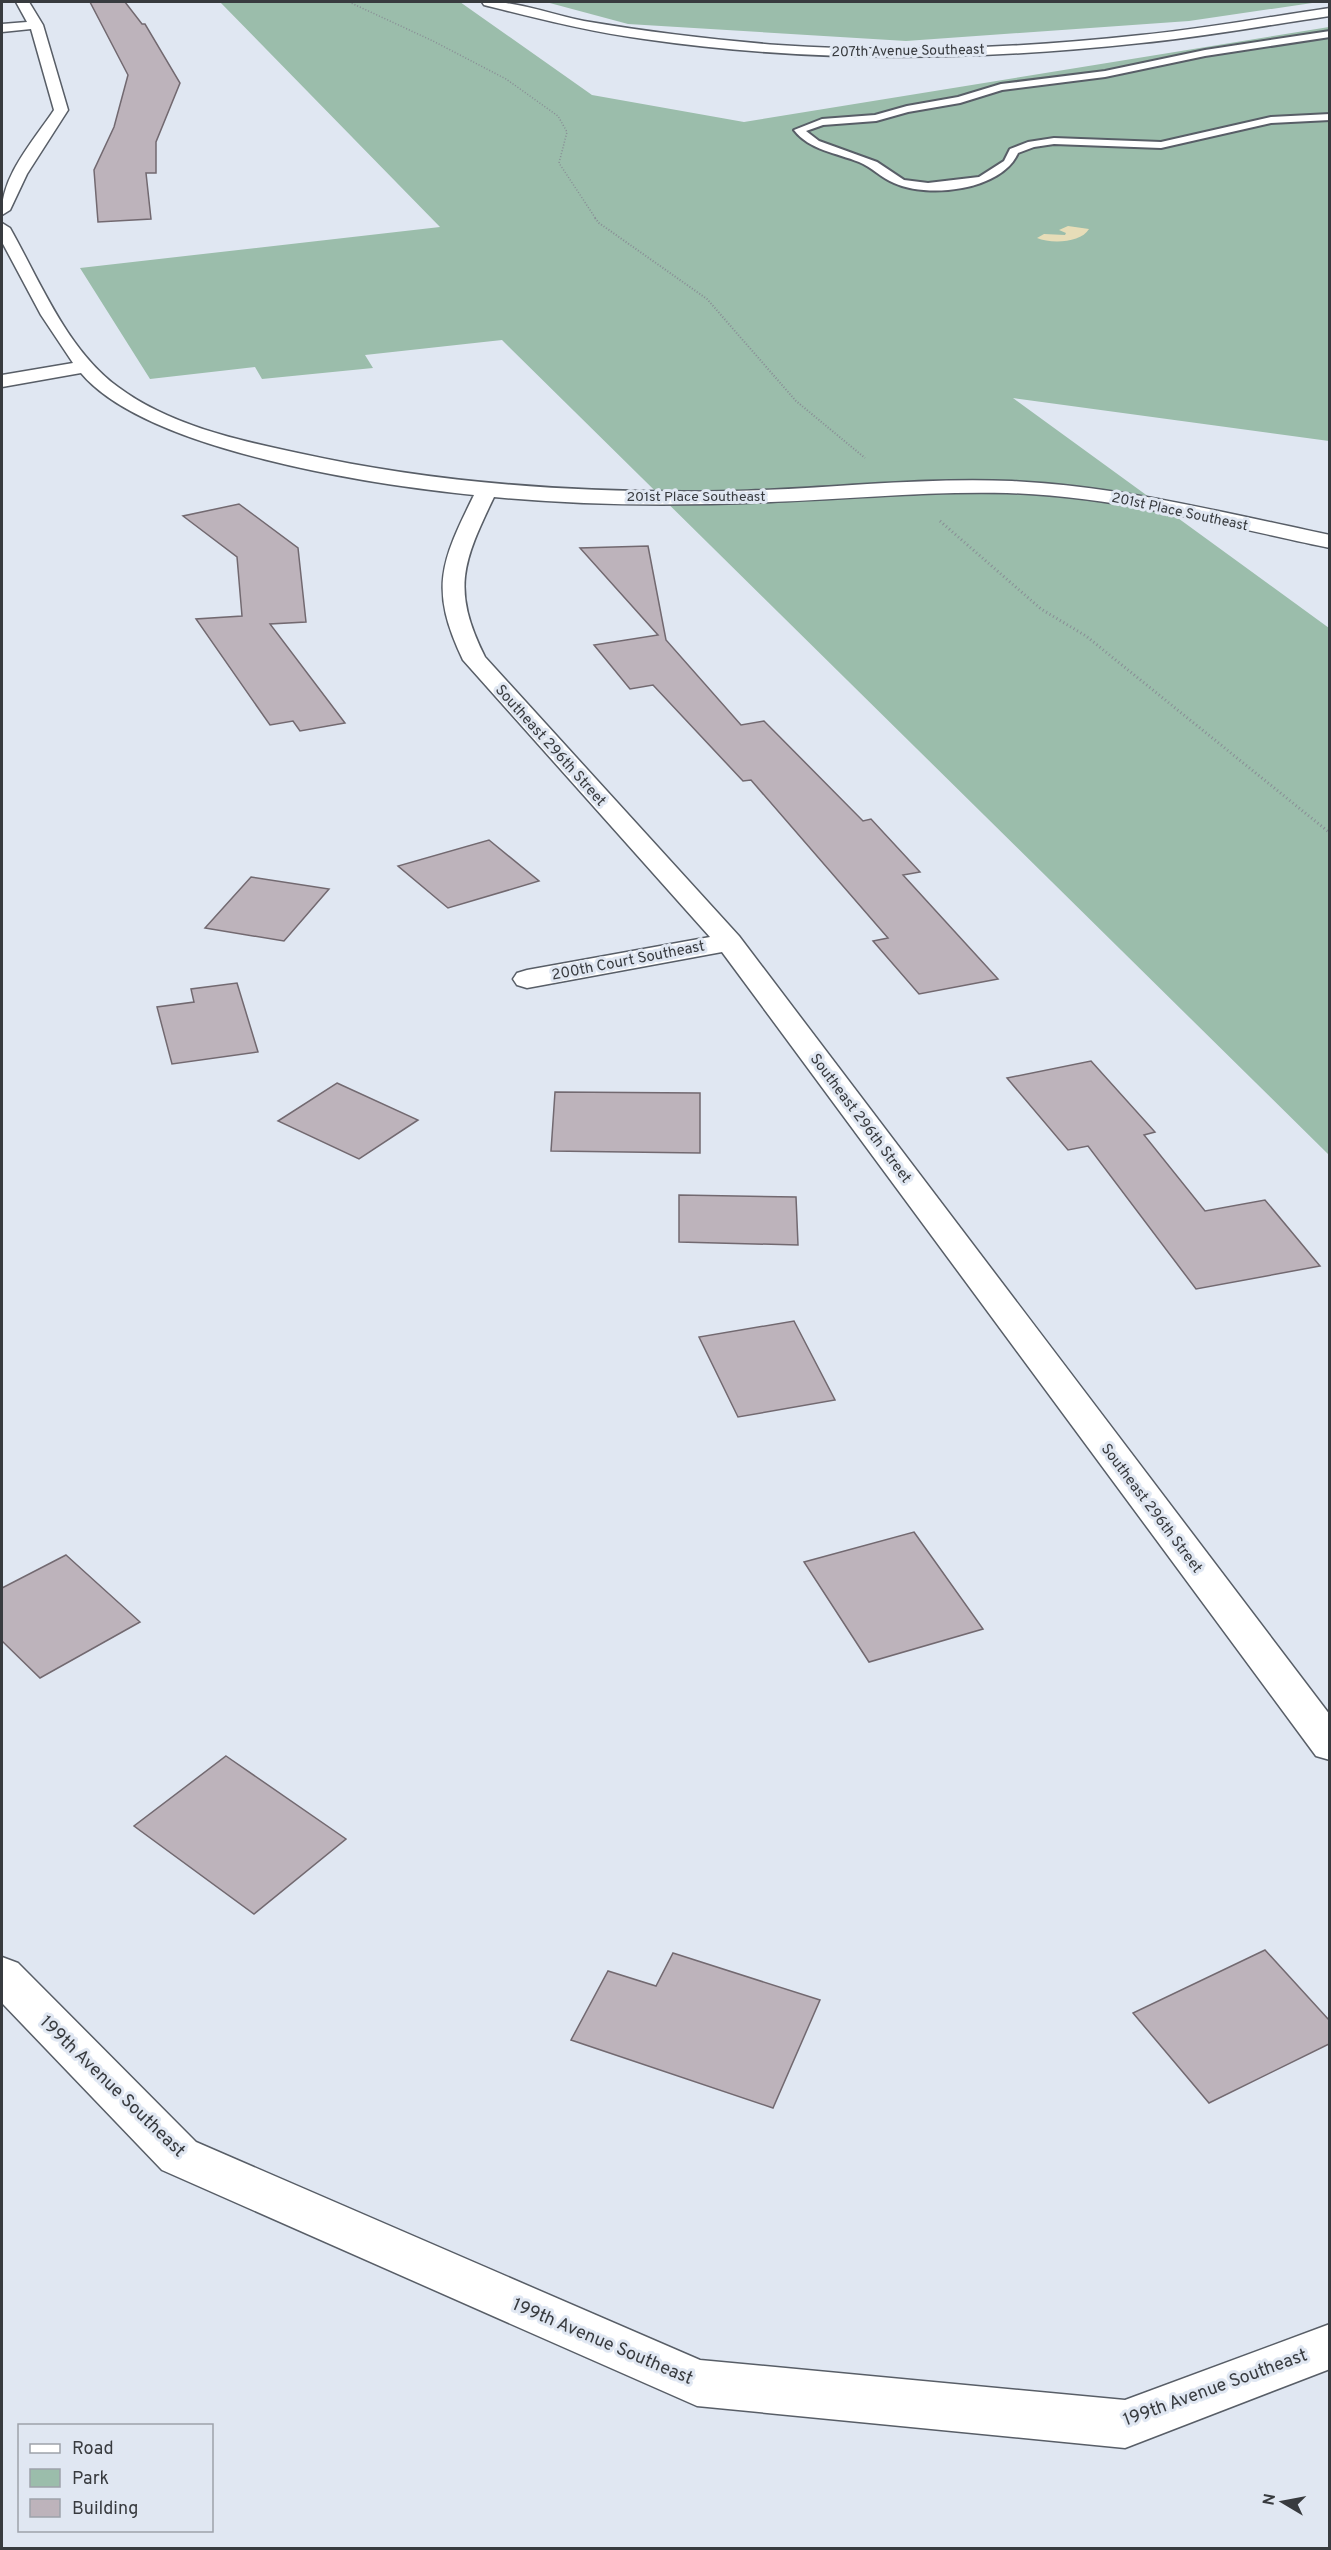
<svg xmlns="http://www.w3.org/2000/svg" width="1331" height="2550" font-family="Overpass,sans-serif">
<rect width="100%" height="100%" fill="#e0e7f2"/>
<g fill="#9bbdab">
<path d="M220,2H460L592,95L744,122L1329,27V441L1013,398L1329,628V1155L502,340L365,355L373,368L262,379L255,367L150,379L80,268L440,227Z"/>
<path d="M546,2H1319L1189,21L906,41L628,24Z"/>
</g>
<path fill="#e7ddb8" d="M1068,226L1089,229C1081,243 1051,244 1037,238L1044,234L1065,235L1066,233L1059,230Z"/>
<g fill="#bdb3bb" stroke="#726970" stroke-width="1.5">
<path d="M90,2H125L142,24H145L180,83L156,142V173H146L151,219L98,222L94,170L114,127L128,75Z"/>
<path d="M239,504L298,548L306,622L270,624L345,723L300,731L293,721L270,725L196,619L242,616L237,557L183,516Z"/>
<path d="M648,546L666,640L741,725L764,721L863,821L871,819L920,872L903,875L998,979L919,994L873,941L888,938L751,780L743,781L653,685L630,689L594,645L658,635L580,548Z"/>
<path d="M489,840L539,881L448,908L398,866Z"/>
<path d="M251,877L329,889L284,941L205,928Z"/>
<path d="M237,983L258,1052L172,1064L157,1007L194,1002L191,989Z"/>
<path d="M1091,1061L1155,1132L1144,1135L1205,1211L1265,1200L1320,1266L1196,1289L1088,1146L1068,1150L1007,1078Z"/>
<path d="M337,1083L418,1120L359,1159L278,1121Z"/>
<path d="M555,1092L700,1093V1153L551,1151Z"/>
<path d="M679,1195L796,1197L798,1245L679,1242Z"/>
<path d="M794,1321L835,1400L738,1417L699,1337Z"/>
<path d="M914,1532L983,1629L869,1662L804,1562Z"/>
<path d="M66,1555L140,1622L40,1678L2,1641V1588Z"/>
<path d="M226,1756L346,1839L254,1914L134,1826Z"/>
<path d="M1265,1950L1329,2020V2044L1209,2103L1133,2013Z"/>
<path d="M673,1953L820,2000L773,2108L571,2040L608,1971L656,1986Z"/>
</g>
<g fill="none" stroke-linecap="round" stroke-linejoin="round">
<g stroke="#585e67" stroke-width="4">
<path id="lane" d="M1330,31V37L1205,56L1105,77L1002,90L960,103L908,112L876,121L823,125L806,131L819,141L877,162L904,180L928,183L979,177L1004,161L1010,149L1028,142L1054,138L1161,142L1271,117L1330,114V120L1271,123L1161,148L1054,144L1034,147L1018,153C1002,190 929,199 894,183C881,178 872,167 859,162C837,153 809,150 794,130L822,119L875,115L907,106L958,97L1001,84L1105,71L1205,50Z"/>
</g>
<g stroke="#585e67" stroke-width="3">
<g id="street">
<path d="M16,2H29L43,25L68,110L27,174L10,210L2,215C0,177 34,140 54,110L31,29L2,32V24L27,22Z"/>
<path d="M482,2C515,0 552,15 584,21C649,32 713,40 778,45C898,53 1021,48 1141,35C1204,29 1267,17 1330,8V16C1267,25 1204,37 1141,43C977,61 808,63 644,39C590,32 537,18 484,5Z"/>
<path d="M2,223L10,228C40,281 67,350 118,387C169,425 237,440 298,453C442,485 586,494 733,491C826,489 919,477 1012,481C1120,486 1225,513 1330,535V548C1224,526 1116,496 1007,493C928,491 850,499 771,502C679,506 586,506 494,497C463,562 451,589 485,657L739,936L1330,1715V1760L1316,1756L722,952L527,988L517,985L513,979L517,973L527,970L710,937L463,660C429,589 441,562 474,495C375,485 146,451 81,373L2,387V375L73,363L41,315L2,242Z"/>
<path d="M2,1957L18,1963L196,2142L700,2360L1125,2400L1330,2324V2369L1125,2448L697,2406L162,2170L2,2003Z"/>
</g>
</g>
<path stroke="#888d95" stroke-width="1.5" stroke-dasharray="1 2" stroke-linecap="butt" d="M349,2L433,41L506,79L558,116L567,132L559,163L596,219"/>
<path stroke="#888d95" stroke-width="2" stroke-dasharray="1 2" stroke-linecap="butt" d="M595,218L599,223L707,299L796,401L865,458"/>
<path stroke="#888d95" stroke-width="3" stroke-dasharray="1 3" stroke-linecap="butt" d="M940,521L1041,609L1086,636L1330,833"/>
<use href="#lane" fill="#fff" fill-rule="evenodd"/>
<use href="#street" fill="#fff" fill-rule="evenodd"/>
</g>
<g text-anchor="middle" stroke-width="6" stroke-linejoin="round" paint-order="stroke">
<g font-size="14" fill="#383b3f" stroke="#e0e7f2">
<text transform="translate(908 50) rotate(-1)" y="5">207th Avenue Southeast</text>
<text x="696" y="501">201st Place Southeast</text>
<text transform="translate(1180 511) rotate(12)" y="5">201st Place Southeast</text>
</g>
<g font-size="15" fill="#383b3f" stroke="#e0e7f2">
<text transform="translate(551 745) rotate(48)" y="5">Southeast 296th Street</text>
<text transform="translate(628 960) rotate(-11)" y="5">200th Court Southeast</text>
<text transform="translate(861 1118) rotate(53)" y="5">Southeast 296th Street</text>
<text transform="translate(1152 1508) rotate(53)" y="5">Southeast 296th Street</text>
</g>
<g font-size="18" fill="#383b3f" stroke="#e0e7f2">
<text transform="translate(113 2086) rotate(44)" y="6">199th Avenue Southeast</text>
<text transform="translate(603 2341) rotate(23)" y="6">199th Avenue Southeast</text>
<text transform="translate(1215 2387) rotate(-20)" y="6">199th Avenue Southeast</text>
</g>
</g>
<rect width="1331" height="2550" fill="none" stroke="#383b3f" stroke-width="6"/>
<rect x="18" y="2424" width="195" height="108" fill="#e0e7f2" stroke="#9da2aa" stroke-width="1.5"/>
<rect x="30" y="2444" width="30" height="9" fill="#ffffff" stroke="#9da2aa" stroke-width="1.5"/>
<text x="72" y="2454" font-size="18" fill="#383b3f">Road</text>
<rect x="30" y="2469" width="30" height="18" fill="#9bbdab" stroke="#9da2aa" stroke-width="1.5"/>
<text x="72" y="2484" font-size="18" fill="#383b3f">Park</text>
<rect x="30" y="2499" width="30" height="18" fill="#bdb3bb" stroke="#9da2aa" stroke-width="1.5"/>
<text x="72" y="2514" font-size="18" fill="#383b3f">Building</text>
<g transform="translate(1283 2502) rotate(280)" stroke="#e0e7f2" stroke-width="4.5" paint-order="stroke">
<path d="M0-4.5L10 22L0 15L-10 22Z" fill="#383b3f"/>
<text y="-9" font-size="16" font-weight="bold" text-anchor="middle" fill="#383b3f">N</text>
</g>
</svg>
